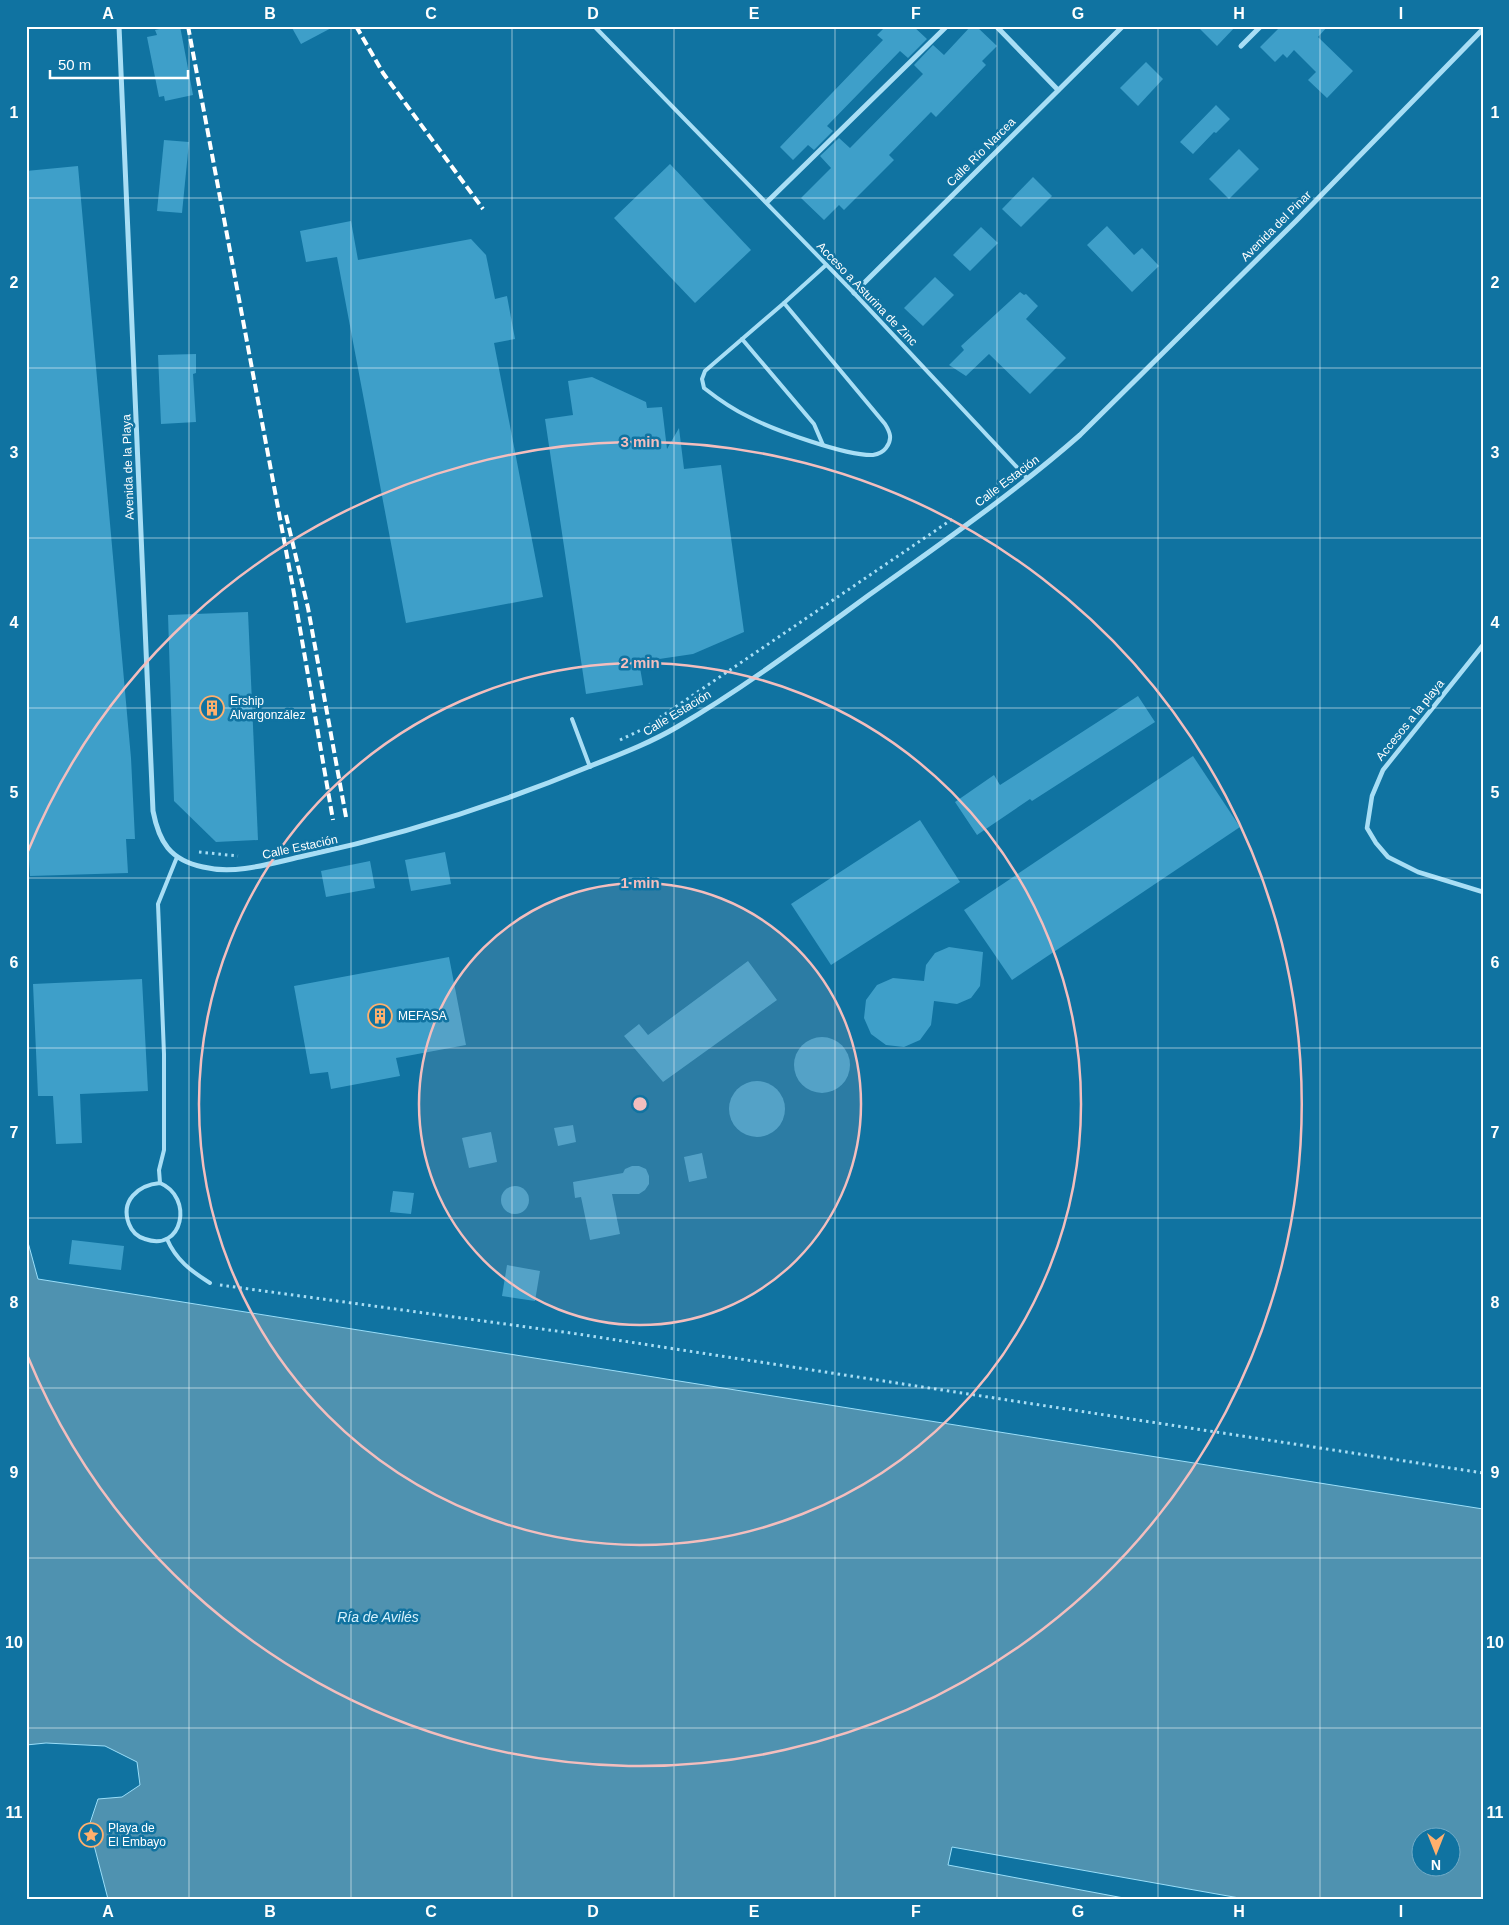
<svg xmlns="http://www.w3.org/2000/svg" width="1509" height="1925" font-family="Arial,sans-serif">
<rect width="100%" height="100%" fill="#1073a1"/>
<path fill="#4f92b0" stroke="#9adef9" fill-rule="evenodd" d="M26,1235L38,1279L1483,1509V1899H1245L952,1847L948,1865L1129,1899H108L89,1826L98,1799L122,1797L140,1785L137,1762L105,1746L46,1743L26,1745ZM1422,1838H1452V1868H1422Z"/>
<g fill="#3e9fc9">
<path d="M172,26H180L193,95L165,101L164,96L159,97L147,37L157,35L155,30Z"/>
<path d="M291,26H335L301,44Z"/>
<path d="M886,26H913L927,39L908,58L900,51L827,126L833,131L814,150L808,145L793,160L780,147L883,40L877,35Z"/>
<path d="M971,26H976L997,46L982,61L986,65L936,117L931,112L889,155L894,160L844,210L839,205L824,220L801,198L831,168L820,156L839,138L850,148L923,74L914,65L933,45L944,55Z"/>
<path d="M1197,26H1236L1217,46Z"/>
<path d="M1281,26H1328L1318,37L1353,71L1327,98L1308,80L1316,72L1294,50L1287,58L1283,54L1275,62L1260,47Z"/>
<path d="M1146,62L1163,79L1138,106L1120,88Z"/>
<path d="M1216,105L1230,119L1216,133L1214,132L1193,154L1180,142Z"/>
<path d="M164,140L189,142L182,213L157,211Z"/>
<path d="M1239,149L1259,169L1229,199L1209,179Z"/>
<path d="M670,164L751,250L695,303L614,218Z"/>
<path d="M78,166L131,758L135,839H126L128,873L30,876L26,808V171Z"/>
<path d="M1033,177L1052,196L1021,227L1002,209Z"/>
<path d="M351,221L358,260L471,239L486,255L495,299L507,296L515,339L494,343L543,597L406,623L337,257L306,262L300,231Z"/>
<path d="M1107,226L1134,255L1142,248L1159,266L1132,292L1087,245Z"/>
<path d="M981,227L998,243L970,271L953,255Z"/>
<path d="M935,277L954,295L923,326L904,308Z"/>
<path d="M1020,292L1024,295L1026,294L1038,306L1026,319L1066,358L1030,394L989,354L966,376L949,365L964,350L961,346Z"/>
<path d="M196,354V373L193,374L196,422L161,424L158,355Z"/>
<path d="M592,377L646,402L647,408L662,407L667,449L679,428L684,469L721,465L744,632L693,654L639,662L643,685L586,694L545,419L573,415L568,381Z"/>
<path d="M248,612L258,840L216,842L174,801L168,615Z"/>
<path d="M1138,696L1155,722L1032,801L1030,799L977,835L955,802L994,775L1000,785Z"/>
<path d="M1193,756L1240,827L1012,980L964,910Z"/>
<path d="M920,820L960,882L831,965L791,904Z"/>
<path d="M445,852L451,884L411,891L405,860Z"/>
<path d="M370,861L375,888L326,897L321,871Z"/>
<path d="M949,947L983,952L980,986L971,998L957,1004L934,1001L931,1025L920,1040L904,1047L886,1045L871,1034L864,1018L866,1000L877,985L893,978L924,981L926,965L935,953Z"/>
<path d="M449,957L466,1045L396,1058L400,1076L331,1089L328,1072L310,1074L294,986Z"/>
<path d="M748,961L777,1000L663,1082L624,1036L639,1024L648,1035Z"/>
<path d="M142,979L148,1091L80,1094L82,1143L56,1144L53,1096H38L33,984Z"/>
<circle cx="822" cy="1065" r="28"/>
<circle cx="757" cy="1109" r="28"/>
<path d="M573,1125L576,1142L558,1146L554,1128Z"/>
<path d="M491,1132L497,1162L469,1168L462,1138Z"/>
<path d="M702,1153L707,1178L689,1182L684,1157Z"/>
<path d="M632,1166H639L646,1169L649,1176V1184L645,1190L639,1194H612L620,1234L590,1240L581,1197L575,1198L573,1182L623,1173L625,1169Z"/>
<circle cx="515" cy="1200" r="14"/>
<path d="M393,1191L414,1193L411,1214L390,1212Z"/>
<path d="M72,1240L124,1246L121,1270L69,1264Z"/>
<path d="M507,1265L540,1271L535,1301L502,1296Z"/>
</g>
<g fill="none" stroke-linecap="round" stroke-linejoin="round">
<g stroke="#a8def5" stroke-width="3" stroke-dasharray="2.5 4" stroke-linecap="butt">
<path d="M620,740L643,729L954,518"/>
<path d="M199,852L238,856"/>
<path d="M26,1201L30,1200"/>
<path d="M220,1285L571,1333L1483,1473"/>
</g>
<g stroke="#a8def5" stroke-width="4">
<path d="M594,26L854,293L1027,478"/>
<path d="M784,303L885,424C890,432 893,439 886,448C883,452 879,454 873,455C846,456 774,430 749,417C732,409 718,399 704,388L702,379L705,371Z"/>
<path d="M784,303L826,265"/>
<path d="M742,339L814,424L823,445"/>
<path d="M572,719L590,767"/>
<path d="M160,1183L159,1170L164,1150V1054L158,904L177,857"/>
<path d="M160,1183C194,1197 183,1253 145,1239C138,1237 132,1232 129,1224C120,1201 138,1185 160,1183Z"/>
<path d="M167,1239C176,1260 191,1271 210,1283"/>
</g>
<path stroke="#a8def5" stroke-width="4.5" d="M1483,645L1383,770L1372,796L1367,828L1376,843L1388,857L1418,872L1483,892"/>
<g stroke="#a8def5" stroke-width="5">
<path d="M119,26L153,811C159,842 170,860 203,867C236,875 272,863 304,856C401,835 496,805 588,767C618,755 648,744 677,727C744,688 806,641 869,595C940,544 1014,493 1080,435L1296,221L1483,29"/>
<path d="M996,26L1058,90"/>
<path d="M1241,46L1261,26"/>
<path d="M767,202L947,26"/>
<path d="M854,293L1123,26"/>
</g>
<g stroke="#fff" stroke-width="4" stroke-dasharray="9 4" stroke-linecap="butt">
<path d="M188,26L293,588L333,820"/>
<path d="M356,26L383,73L483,209"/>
<path d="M286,515L308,608L346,817"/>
</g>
</g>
<path fill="none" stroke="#fff" stroke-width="1" stroke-opacity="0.55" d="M189,26V1899M351,26V1899M512,26V1899M674,26V1899M835,26V1899M997,26V1899M1158,26V1899M1320,26V1899M26,198H1483M26,368H1483M26,538H1483M26,708H1483M26,878H1483M26,1048H1483M26,1218H1483M26,1388H1483M26,1558H1483M26,1728H1483"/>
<circle cx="640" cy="1104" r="221" fill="#f3bebe" fill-opacity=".12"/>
<g fill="none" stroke="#f3bebe" stroke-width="2.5">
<circle cx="640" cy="1104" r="221"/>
<circle cx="640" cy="1104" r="441"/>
<path d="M28 851A662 662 0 1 1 28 1357"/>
</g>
<defs>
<g id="building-ring" transform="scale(1.25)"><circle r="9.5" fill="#1073a1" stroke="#ffb06d" stroke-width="1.5"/><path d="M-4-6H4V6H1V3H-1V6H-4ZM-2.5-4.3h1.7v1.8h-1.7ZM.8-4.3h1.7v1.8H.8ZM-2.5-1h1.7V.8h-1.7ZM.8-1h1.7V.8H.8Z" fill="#ffb06d"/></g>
<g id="sight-ring" transform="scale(1.25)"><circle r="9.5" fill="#1073a1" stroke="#ffb06d" stroke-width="1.5"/><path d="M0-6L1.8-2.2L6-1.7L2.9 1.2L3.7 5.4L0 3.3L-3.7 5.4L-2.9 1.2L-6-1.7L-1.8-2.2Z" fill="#ffb06d"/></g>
</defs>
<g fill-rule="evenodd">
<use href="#building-ring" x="212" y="708"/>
<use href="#building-ring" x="380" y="1016"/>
<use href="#sight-ring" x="91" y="1835"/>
</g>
<g text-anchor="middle" stroke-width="5" stroke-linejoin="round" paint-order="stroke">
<g font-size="12" fill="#fff" stroke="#1073a1">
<text transform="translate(981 152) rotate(-45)" y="4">Calle Río Narcea</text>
<text transform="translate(1276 226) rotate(-45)" y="4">Avenida del Pinar</text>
<text transform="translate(867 294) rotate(46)" y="4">Acceso a Asturina de Zinc</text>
<text transform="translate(128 467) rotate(-92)" y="4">Avenida de la Playa</text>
<text transform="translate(1007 481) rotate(-37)" y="4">Calle Estación</text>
<text transform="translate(677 713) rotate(-31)" y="4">Calle Estación</text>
<text transform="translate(1410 720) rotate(-51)" y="4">Accesos a la playa</text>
<text transform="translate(300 847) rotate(-12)" y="4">Calle Estación</text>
</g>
<g font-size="12" fill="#fff" stroke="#1073a1" text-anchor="start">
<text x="230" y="705">Ership<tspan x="230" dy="14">Alvargonzález</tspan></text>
<text x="398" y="1020">MEFASA</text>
<text x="108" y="1832">Playa de<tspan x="108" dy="14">El Embayo</tspan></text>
</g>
<g font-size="14" font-style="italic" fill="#d6f2fd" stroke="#1073a1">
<text x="378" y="1622">Ría de Avilés</text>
</g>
</g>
<circle cx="640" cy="1104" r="8" fill="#f3bebe" stroke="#1073a1" stroke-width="2.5"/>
<g font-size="15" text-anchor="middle" font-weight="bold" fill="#f3bebe" stroke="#1073a1" stroke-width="5" stroke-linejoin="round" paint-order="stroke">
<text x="640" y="447">3 min</text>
<text x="640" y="668">2 min</text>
<text x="640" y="888">1 min</text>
</g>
<rect width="1509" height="1925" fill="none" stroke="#1073a1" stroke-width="55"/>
<g transform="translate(1436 1852) rotate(180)"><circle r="24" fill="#1073a1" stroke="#70abc7"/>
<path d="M0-4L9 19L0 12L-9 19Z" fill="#ffb06d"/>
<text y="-8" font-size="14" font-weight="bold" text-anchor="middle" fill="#ffffff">N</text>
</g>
<path d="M50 70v8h138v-8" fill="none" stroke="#ffffff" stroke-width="2.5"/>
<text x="58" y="70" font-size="15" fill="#ffffff" stroke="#1073a1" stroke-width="4" paint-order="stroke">50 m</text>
<rect x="28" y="28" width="1454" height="1870" fill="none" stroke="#fff" stroke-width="2"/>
<g font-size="16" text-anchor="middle" font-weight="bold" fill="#fff">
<text x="108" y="19">A</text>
<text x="270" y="19">B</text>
<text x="431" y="19">C</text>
<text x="593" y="19">D</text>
<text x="754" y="19">E</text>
<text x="916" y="19">F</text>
<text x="1078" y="19">G</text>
<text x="1239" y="19">H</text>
<text x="1401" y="19">I</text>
<text x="14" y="118">1</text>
<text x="1495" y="118">1</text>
<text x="14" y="288">2</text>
<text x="1495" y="288">2</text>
<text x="14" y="458">3</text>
<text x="1495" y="458">3</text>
<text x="14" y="628">4</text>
<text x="1495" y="628">4</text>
<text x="14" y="798">5</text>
<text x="1495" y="798">5</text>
<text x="14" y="968">6</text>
<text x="1495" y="968">6</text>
<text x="14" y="1138">7</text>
<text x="1495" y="1138">7</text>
<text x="14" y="1308">8</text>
<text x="1495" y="1308">8</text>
<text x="14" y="1478">9</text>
<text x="1495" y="1478">9</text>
<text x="14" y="1648">10</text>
<text x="1495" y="1648">10</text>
<text x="14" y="1818">11</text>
<text x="1495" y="1818">11</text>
<text x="108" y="1917">A</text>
<text x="270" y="1917">B</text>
<text x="431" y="1917">C</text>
<text x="593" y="1917">D</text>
<text x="754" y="1917">E</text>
<text x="916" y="1917">F</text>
<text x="1078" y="1917">G</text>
<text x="1239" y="1917">H</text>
<text x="1401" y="1917">I</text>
</g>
</svg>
